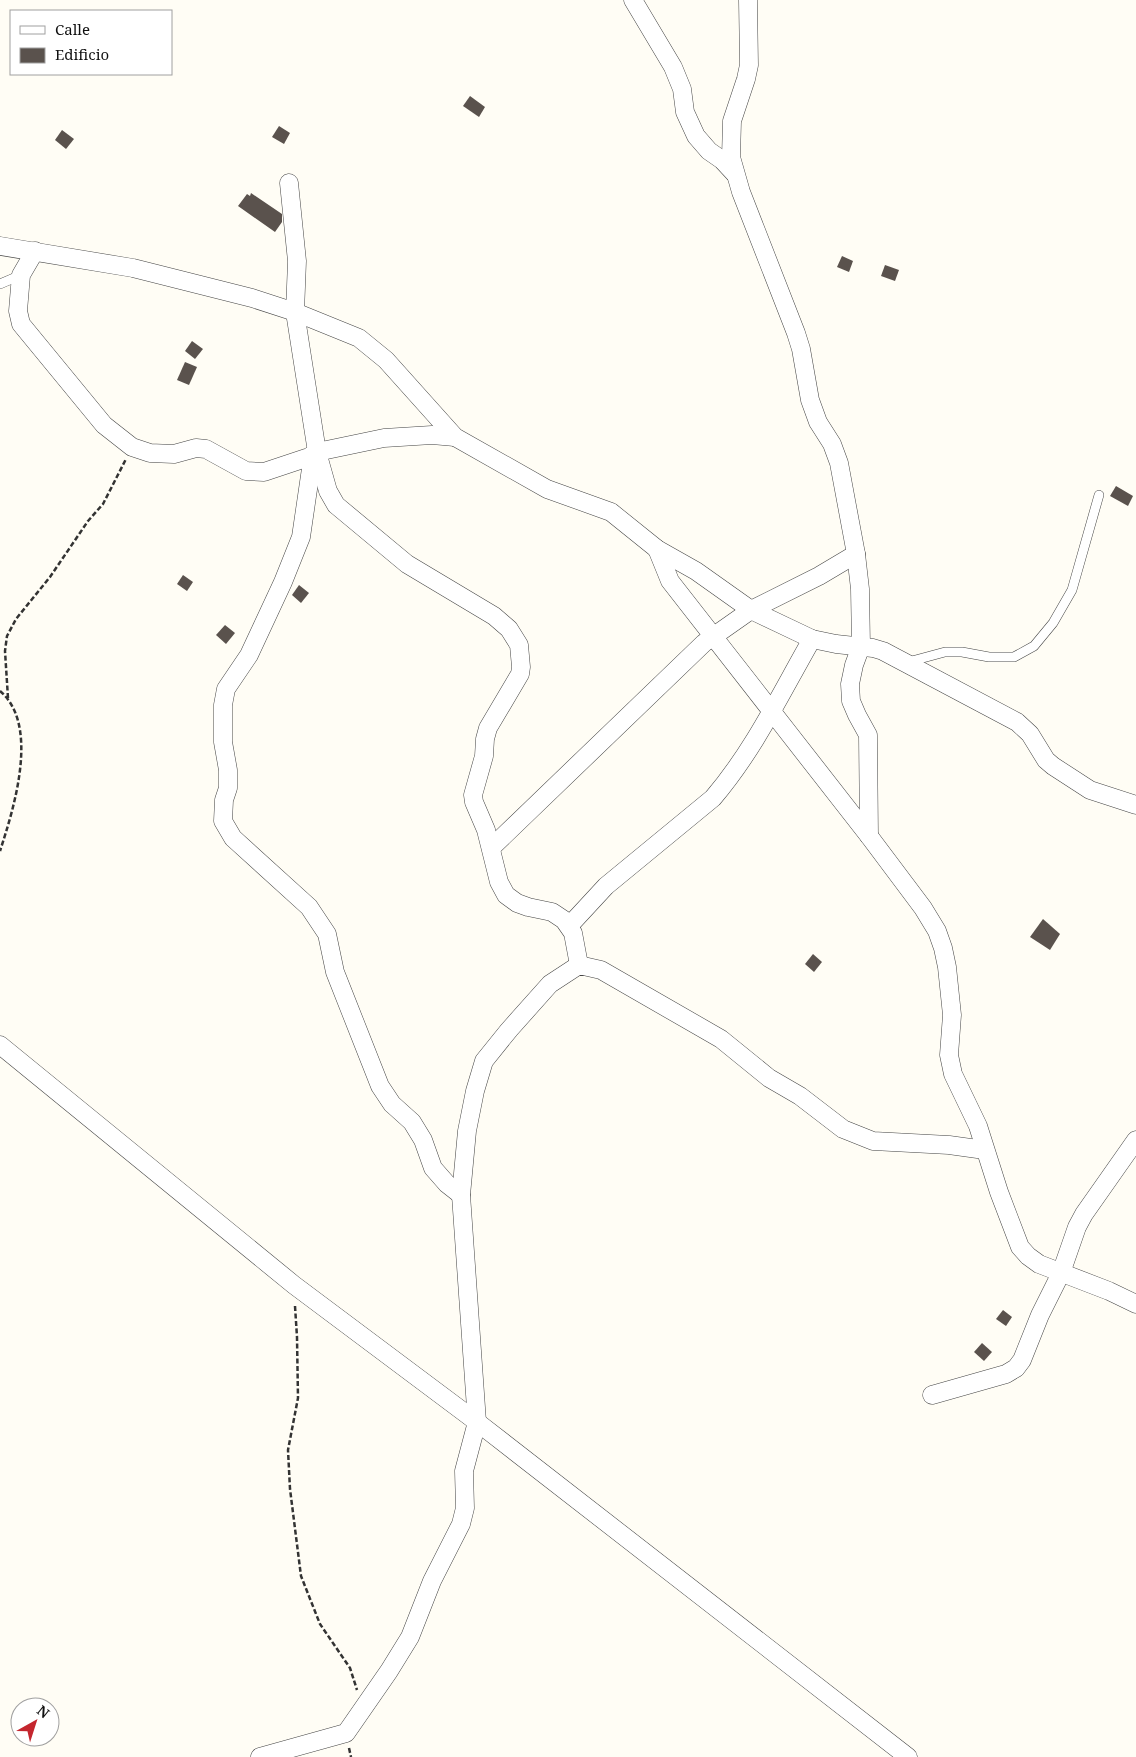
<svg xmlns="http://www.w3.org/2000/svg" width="1136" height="1757" font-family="'Noto Serif',serif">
<rect width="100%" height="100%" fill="#fffdf5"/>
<g fill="#5a524d">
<path d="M470,96L485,107L479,117L463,106Z"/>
<path d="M279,126L290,133L284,144L272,137Z"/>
<path d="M62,130L74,139L66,149L55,140Z"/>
<path d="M251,193L282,214V222L275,232L238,206L247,194L250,196Z"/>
<path d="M842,256L853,261L849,272L837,267Z"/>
<path d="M885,265L899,270L895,281L881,276Z"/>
<path d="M192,341L203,349L195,359L185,351Z"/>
<path d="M185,362L197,367L189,385L177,380Z"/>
<path d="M1116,486L1133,496L1128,506L1110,496Z"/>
<path d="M183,575L193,582L187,591L177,584Z"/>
<path d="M299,585L309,593L301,603L292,595Z"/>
<path d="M225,625L235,633L226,644L216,635Z"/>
<path d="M1043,919L1060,934L1050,950L1030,937Z"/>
<path d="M813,954L822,962L814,972L805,964Z"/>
<path d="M1003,1310L1012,1317L1006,1326L996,1319Z"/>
<path d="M982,1343L992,1352L984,1361L974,1352Z"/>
</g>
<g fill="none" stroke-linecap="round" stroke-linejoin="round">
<g stroke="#444" stroke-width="10">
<g id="lane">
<path d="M0,284L21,275"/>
<path d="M908,662L945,652H962L989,657H1014L1034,646L1053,623L1072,590L1099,495"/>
</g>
</g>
<g stroke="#444" stroke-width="19">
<g id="street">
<path d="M633,0L673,67L682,89L685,112L696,136L709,151L722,160L735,174"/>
<path d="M748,0L749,65L746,79L732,121L731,157L741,192L796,333L801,349L810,400L818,422L832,444L839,463L856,554L860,589L861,646L854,665L850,684L851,701L857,715L868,735L869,836"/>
<path d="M289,183L297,261L295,312L317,452L328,491L336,505L407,564L494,616L509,629L519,645L521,667L520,674L488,728L485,739L484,756L473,795L474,802L486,830L499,882L506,895L517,903L528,907L552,912L564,920L573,933L579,965"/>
<path d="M0,246L133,268L252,298L295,312L359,338L386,360L455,437L547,489L611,512L657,549L696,571L751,610L812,639L836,644L873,648L883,651L1017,722L1030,734L1046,760L1053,766L1090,790L1136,805"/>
<path d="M35,251L21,275L18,311L21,324L104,425L132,447L150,453L174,454L196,448L206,449L246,471L264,472L309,457L317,452L384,438L432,435L455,437"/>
<path d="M313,455L301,537L283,582L249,655L226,689L223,705V742L228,770V788L224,800L223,821L233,838L309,907L327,934L335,972L380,1086L392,1104L412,1122L423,1140L433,1168L447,1184L461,1195"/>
<path d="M657,549L670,581L869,836L923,908L937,931L943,948L947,967L952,1015L949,1055L953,1074L978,1126L999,1192L1020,1247L1028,1256L1039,1264L1109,1291L1136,1304"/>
<path d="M491,848L704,643L751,610L819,576L856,554"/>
<path d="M569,926L606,886L713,798C754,750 781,693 812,639"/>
<path d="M0,1045L294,1285L477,1422L908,1757"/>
<path d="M932,1395L1006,1374L1016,1368L1022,1360L1040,1315L1061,1273L1077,1227L1084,1214L1136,1140"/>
<path d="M260,1757L346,1733L389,1671L410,1637L432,1581L461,1524L465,1508L464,1471L477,1422L461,1195L467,1131L475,1091L484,1061L509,1030L550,984L579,965L601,970L721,1039L769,1078L800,1096L843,1129L873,1141L949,1145L985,1150"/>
</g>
</g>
<g stroke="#333" stroke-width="2.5" stroke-dasharray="5 2.5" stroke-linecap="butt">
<path d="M0,691C40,725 14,808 0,851"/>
<path d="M8,698L5,651L7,636L16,619L50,577L88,521L103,504L126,459"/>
<path d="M295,1306L297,1337L298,1398L288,1450L290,1489L301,1576L320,1624L350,1668L357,1690"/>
<path d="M349,1748L351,1757"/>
</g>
<use href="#lane" stroke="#fff" stroke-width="9"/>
<use href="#street" stroke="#fff" stroke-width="18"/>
</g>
<rect x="10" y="10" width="162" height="65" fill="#ffffff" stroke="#a0a0a0"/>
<rect x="20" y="26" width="25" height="8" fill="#ffffff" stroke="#a0a0a0"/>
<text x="55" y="35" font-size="15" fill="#111111">Calle</text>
<rect x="20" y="48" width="25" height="15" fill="#5a524d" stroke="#a0a0a0"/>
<text x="55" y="60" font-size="15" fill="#111111">Edificio</text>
<g transform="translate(35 1722) rotate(39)"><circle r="24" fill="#ffffff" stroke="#a0a0a0"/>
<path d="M0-4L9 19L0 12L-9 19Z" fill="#c4262e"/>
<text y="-8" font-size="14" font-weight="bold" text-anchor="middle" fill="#111111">N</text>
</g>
</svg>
